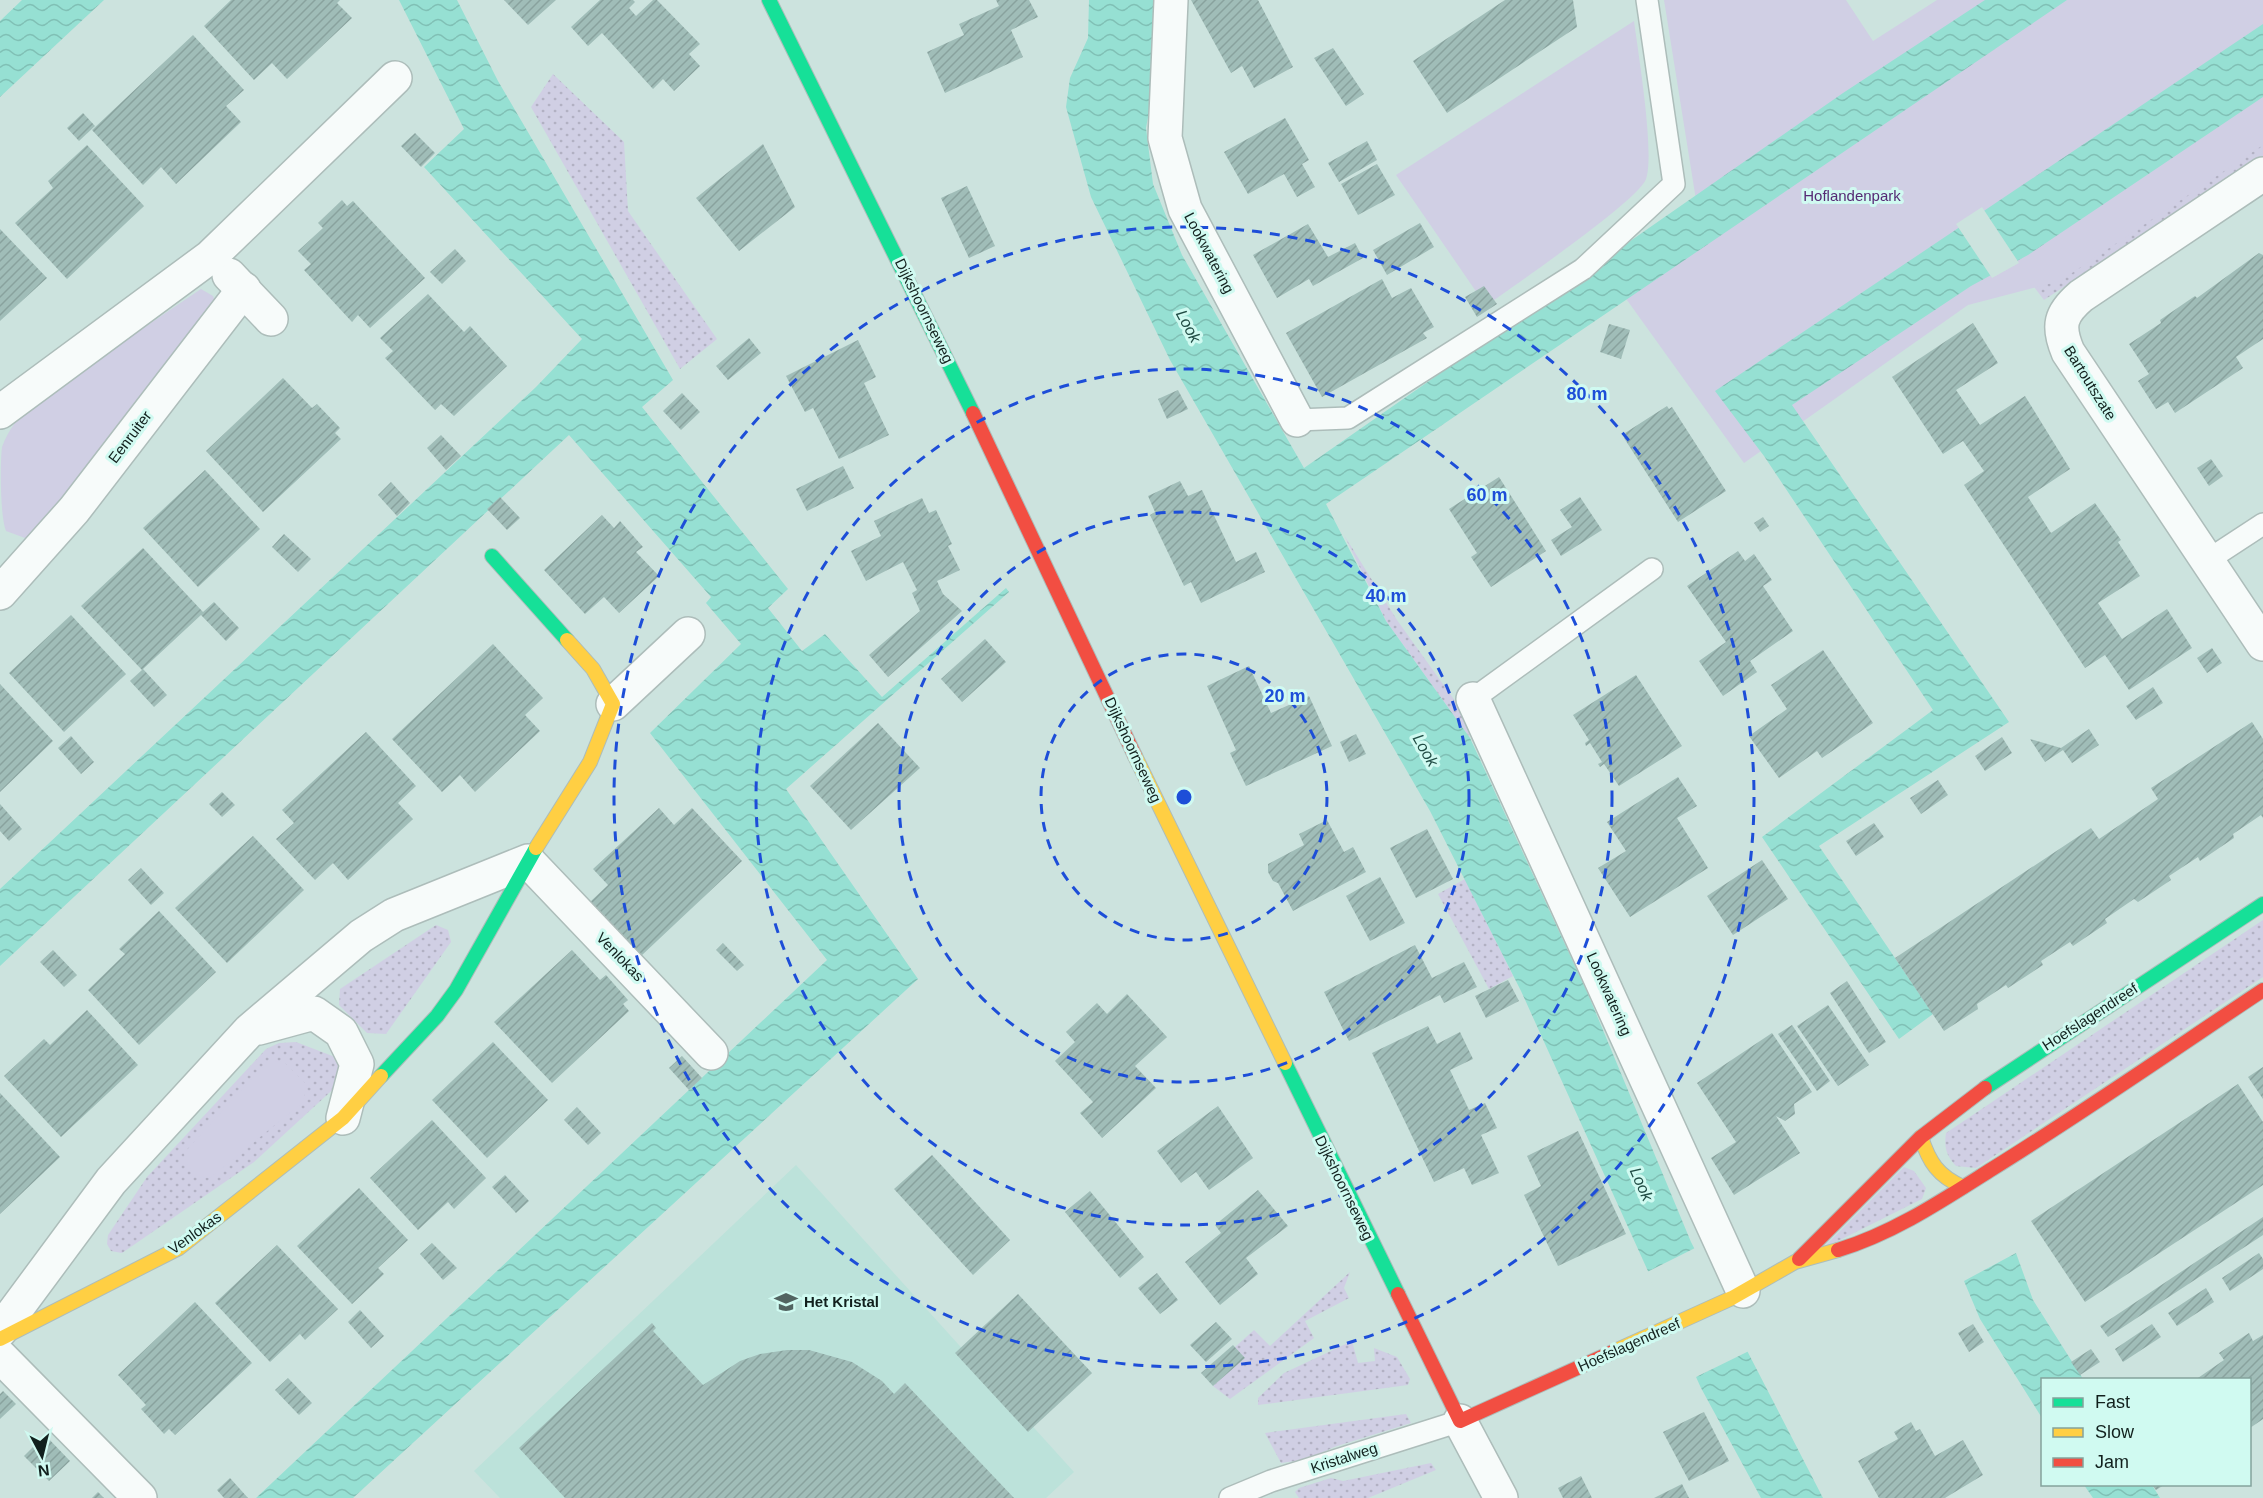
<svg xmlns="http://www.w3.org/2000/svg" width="2263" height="1498" font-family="Helvetica,sans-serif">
<defs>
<pattern id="grass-dots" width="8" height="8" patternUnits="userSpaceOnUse" patternTransform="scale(1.5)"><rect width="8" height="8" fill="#d0cfe4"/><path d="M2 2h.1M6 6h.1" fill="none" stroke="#b2b1c3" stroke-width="1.8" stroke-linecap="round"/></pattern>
<pattern id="water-waves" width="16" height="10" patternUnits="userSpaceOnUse" patternTransform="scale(1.5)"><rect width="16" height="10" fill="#96e0d3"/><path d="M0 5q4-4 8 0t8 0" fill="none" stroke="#80c0b5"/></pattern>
<pattern id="building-hatch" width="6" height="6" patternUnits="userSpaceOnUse" patternTransform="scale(1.5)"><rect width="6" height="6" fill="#a0bdb8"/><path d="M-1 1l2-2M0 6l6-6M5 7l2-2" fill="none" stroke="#89a29e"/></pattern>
</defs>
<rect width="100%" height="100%" fill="#cce3de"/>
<path fill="#bce2da" d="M796,1165L1074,1472L1046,1498H500L474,1471Z"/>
<g fill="url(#grass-dots)">
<path d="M553,74L624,142L628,211L717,339L680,369L531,107Z"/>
<path d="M2263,97V156L2044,300L2031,283Z"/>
<path d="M1344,535L1397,620L1468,719L1470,738L1386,621Z"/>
<path d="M1465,879L1513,976L1489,989L1438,894Z"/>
<path d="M2263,920V977L1976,1168L1956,1166C1946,1155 1944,1147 1946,1133Z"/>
<path d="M436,925L448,930L451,942L386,1034L367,1033L339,1005L340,989Z"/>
<path d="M296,1042L335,1057L340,1069V1083L254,1162L122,1253L111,1251L107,1244L108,1235L147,1177L266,1049L279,1043Z"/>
<path d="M1904,1167L1914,1171L1926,1188L1922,1199L1822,1249Z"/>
<path d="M1350,1272L1344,1288L1349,1298L1305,1321L1314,1338L1230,1399L1213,1386L1244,1358L1235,1347L1254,1330L1270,1346Z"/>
<path d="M1352,1341L1358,1363L1375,1361L1374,1348L1397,1357L1410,1379L1408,1385L1258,1405V1398L1284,1373Z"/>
<path d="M1406,1414L1411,1423L1334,1447L1309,1459L1281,1463L1265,1433Z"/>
<path d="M1431,1463L1436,1470L1368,1498H1299L1295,1492L1299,1488L1331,1478L1343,1481Z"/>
</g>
<g fill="#d0cfe4">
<path d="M1664,0H1846L1873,41L1937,0H2263V145L2060,281L1968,305L1744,463L1604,268L1696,200Z"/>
<path d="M1634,21C1638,52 1655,154 1646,179C1638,201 1512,287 1486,306L1396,175Z"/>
<path d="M201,289L213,296L216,304L34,534L25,538L6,531C0,516 0,463 2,447C8,430 19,417 31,404Z"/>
<path d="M283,1061L307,1085L303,1102L210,1178L198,1177L186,1163L184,1153L267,1062Z"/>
</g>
<g fill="url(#water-waves)">
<path d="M22,0H104L0,97V21Z"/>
<path d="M399,0H457L498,81L673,380L642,407L788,589L768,608L802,651L825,634L882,697L1006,588L1009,592L786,789L918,979L353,1498H256L827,960L650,733L741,644L706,603L711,597L569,435L0,966V889L536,387L582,339L424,167L464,129Z"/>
<path d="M1089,0H1159L1153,90L1146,128L1153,184L1182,255L1304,468L1843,93L1985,0H2067L1326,504L1386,621L1470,738L1588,994L1691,1242L1823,1498H1761L1701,1388L1521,991L1430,811L1170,360L1091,197L1066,107L1070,78L1088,38Z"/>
<path d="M2263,24V97L2028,255L1971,286L1792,405L2009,722L1819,846L1933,1014L1899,1039L1762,837L1933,710L1764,456L1715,391Z"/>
<path d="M2016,1253L2033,1300L2083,1379L2042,1380V1418L1980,1319L1964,1281Z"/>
<path d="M2084,1485H2152L2160,1498H2093Z"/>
</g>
<g fill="#cce3de">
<path d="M1982,207L2019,263L1992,278L1956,224Z"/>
<path d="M1697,1247L1749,1351L1694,1378L1647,1272Z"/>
</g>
<g fill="url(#building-hatch)">
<path d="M231,0H340L337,3L352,18L287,79L272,63L254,80L204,26Z"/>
<path d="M504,0H556L528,25Z"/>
<path d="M600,0H633L635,2L629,8L636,16L653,0H657L700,44L689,54L700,66L674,91L663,79L653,89L602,33L588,46L571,27Z"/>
<path d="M996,0H1029L1038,17L1011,30L1023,57L945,93L927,52L964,35L959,24L999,6Z"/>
<path d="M1191,0H1258L1293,67L1254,88L1242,66L1231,73Z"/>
<path d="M1505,0H1573L1577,27L1447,113L1413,61Z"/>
<path d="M193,35L244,90L226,106L241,122L176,184L161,167L143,185L92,130Z"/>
<path d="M1333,48L1364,94L1346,106L1314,58Z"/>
<path d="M83,113L95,126L79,141L67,128Z"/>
<path d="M1285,118L1309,160L1302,164L1315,187L1297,197L1284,174L1248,194L1224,152Z"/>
<path d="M415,133L435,153L421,167L401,146Z"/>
<path d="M1367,141L1377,160L1339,182L1328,163Z"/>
<path d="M763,144L795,207L739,251L696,198Z"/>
<path d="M87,145L144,206L67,279L15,223L53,188L48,181Z"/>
<path d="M1377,164L1395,195L1358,215L1341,184Z"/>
<path d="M967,186L995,246L969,258L941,198Z"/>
<path d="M342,200L347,206L353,201L425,278L370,328L358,315L352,322L304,270L311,264L298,251L323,228L318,223Z"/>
<path d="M1420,223L1434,247L1387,275L1373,250Z"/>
<path d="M1308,224L1328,257L1355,243L1363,258L1313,286L1309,279L1277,298L1253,255Z"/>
<path d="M0,229L47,278L0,321Z"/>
<path d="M455,249L466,261L442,284L430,272Z"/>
<path d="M2259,253L2263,255V339L2236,357L2243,368L2175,413L2168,402L2156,409L2138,381L2149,374L2129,344L2161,323L2160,320L2192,298L2195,296L2197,298Z"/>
<path d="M1382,279L1392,298L1411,288L1434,327L1423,333L1427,338L1322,397L1286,333Z"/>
<path d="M1484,286L1497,304L1477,317L1465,297Z"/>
<path d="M428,294L464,332L470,326L507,366L454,416L441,404L435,410L385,358L393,351L380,338Z"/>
<path d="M1973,323L1998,363L1956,390L1980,425L2025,396L2070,469L2028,497L2051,533L2095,503L2121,540L2118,542L2140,576L2098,603L2122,639L2167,609L2192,648L2129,690L2105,655L2085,668L1964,485L1984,471L1963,441L1943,454L1892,377Z"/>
<path d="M1609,324L1630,330L1621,359L1600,352Z"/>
<path d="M749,338L761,353L728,380L716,366Z"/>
<path d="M858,340L876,377L864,383L889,435L839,459L813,408L805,412L786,376Z"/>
<path d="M283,378L312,408L317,404L340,428L335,433L341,439L263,512L206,451Z"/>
<path d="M1178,390L1188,409L1167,419L1158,399Z"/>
<path d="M682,393L700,412L681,430L663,411Z"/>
<path d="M1667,406L1669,409L1672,407L1726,491L1678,522L1624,438L1627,436L1625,433Z"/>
<path d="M441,435L461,456L446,470L427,448Z"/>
<path d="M2211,459L2223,476L2209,486L2197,468Z"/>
<path d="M843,466L854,488L807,511L796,489Z"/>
<path d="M205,470L260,529L198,587L143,528Z"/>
<path d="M1499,477L1546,551L1491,587L1471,557L1477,553L1449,509Z"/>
<path d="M1180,481L1188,496L1202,490L1236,562L1256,552L1265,572L1201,603L1191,582L1184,586L1150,515L1155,512L1148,496Z"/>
<path d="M391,482L410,503L397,516L378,495Z"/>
<path d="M500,497L520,518L507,530L487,509Z"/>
<path d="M1580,497L1602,530L1561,556L1551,540L1572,527L1560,510Z"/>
<path d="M922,498L929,513L936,510L952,544L948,546L960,570L937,581L943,594L962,611L888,677L869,655L920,611L912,593L917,590L903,562L866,581L851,551L881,536L874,521Z"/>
<path d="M602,515L614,528L620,521L643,547L636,552L659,576L619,613L604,597L585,614L544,570Z"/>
<path d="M1763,517L1769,526L1760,532L1754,523Z"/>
<path d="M284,534L311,559L298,572L272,547Z"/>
<path d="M143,548L203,612L214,602L239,628L226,641L201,615L143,669L167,695L154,707L130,681L142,670L81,606Z"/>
<path d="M1738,551L1745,561L1754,554L1772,580L1763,586L1793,631L1750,661L1757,672L1723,696L1699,661L1726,642L1687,586Z"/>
<path d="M71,615L126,674L64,732L9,673Z"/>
<path d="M985,639L1006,662L962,702L941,679Z"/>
<path d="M493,644L543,698L525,715L540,731L475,792L460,775L442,792L392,739Z"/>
<path d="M2212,648L2222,663L2207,673L2197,658Z"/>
<path d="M1823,650L1873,723L1822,758L1817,751L1779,778L1749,736L1787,709L1771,685Z"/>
<path d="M1249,666L1271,713L1309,696L1332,746L1246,786L1230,753L1236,750L1207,686Z"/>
<path d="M1636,675L1682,746L1619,786L1604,764L1600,767L1598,764L1602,762L1590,743L1586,746L1585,743L1589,740L1573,715Z"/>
<path d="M0,684L53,741L0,792Z"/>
<path d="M2153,687L2163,703L2136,720L2126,706Z"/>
<path d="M2252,722L2263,739V818L2261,815L2233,834L2234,838L2200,861L2198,857L2169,876L2171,880L2138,902L2134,899L2105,919L2107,923L2073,946L2070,942L2041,961L2043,965L2008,988L2006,985L1977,1004L1978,1009L1944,1031L1895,958L2091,828L2099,839L2158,799L2151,788Z"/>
<path d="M878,723L920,768L851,830L810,786Z"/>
<path d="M2089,729L2099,745L2072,763L2063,750L2045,762L2030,739L2061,748Z"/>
<path d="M366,732L416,786L398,803L413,819L348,880L333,863L315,880L276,839L294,823L282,810Z"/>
<path d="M1356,734L1366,754L1349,762L1340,742Z"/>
<path d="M71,736L94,762L81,774L58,748Z"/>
<path d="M2002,737L2012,753L1985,771L1975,756Z"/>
<path d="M1678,777L1697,806L1677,818L1708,868L1630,917L1598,868L1626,851L1607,822Z"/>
<path d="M1938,780L1948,795L1921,814L1910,798Z"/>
<path d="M222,792L235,805L222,817L209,804Z"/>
<path d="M0,804L22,829L9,841L0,831Z"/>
<path d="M659,808L674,825L692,808L742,861L641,956L590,902L608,885L593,869Z"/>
<path d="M1327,820L1344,852L1353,847L1366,872L1293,911L1278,883L1273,881L1268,872V864L1304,845L1299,834Z"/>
<path d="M1874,823L1884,837L1856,856L1846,841Z"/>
<path d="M1427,829L1453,879L1416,898L1390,848Z"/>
<path d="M253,836L304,890L227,963L175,908Z"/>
<path d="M1762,860L1788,899L1733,935L1707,896Z"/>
<path d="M141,868L164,893L151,905L128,880Z"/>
<path d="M1380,877L1405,923L1370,941L1346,896Z"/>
<path d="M159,911L216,972L139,1045L88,990L125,954L119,949Z"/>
<path d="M723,943L744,965L737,971L716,950Z"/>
<path d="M1415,945L1432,978L1464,962L1477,987L1444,1003L1440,995L1349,1041L1324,992Z"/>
<path d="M53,950L77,975L64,987L40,962Z"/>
<path d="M572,950L600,980L606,975L628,1000L623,1004L629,1011L552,1083L494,1022Z"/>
<path d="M1508,980L1519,1001L1486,1018L1475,996Z"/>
<path d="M1847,981L1886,1042L1869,1053L1830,993Z"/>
<path d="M1127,994L1167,1037L1135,1066L1156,1088L1102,1138L1080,1113L1093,1102L1055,1061L1075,1042L1066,1032L1097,1003L1107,1014Z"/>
<path d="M1828,1005L1869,1065L1838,1086L1797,1026Z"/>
<path d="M87,1010L138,1065L61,1137L4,1076L44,1039L50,1045Z"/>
<path d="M1792,1025L1830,1081L1817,1091L1778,1034Z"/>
<path d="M1428,1026L1437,1044L1460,1032L1473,1059L1450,1070L1469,1110L1485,1103L1497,1128L1481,1135L1499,1173L1472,1185L1464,1168L1434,1182L1372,1053Z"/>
<path d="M1772,1033L1812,1092L1794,1104L1795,1114L1785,1121L1776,1116L1800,1153L1734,1195L1711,1158L1736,1142L1697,1083Z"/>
<path d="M493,1042L548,1100L487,1158L432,1100Z"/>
<path d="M682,1056L702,1078L689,1090L669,1068Z"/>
<path d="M2263,1067V1099L2248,1077Z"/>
<path d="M2238,1084L2263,1122V1185L2085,1302L2031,1221Z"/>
<path d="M0,1093L60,1157L0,1214Z"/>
<path d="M1218,1106L1253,1158L1209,1190L1196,1172L1181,1183L1157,1151Z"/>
<path d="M577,1107L601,1133L588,1145L564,1120Z"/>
<path d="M432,1120L486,1178L454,1209L448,1202L418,1230L370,1178Z"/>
<path d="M1578,1131L1626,1234L1558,1266L1524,1195L1541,1186L1527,1156Z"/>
<path d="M932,1155L1010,1240L973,1275L894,1189Z"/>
<path d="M505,1175L529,1201L516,1213L492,1187Z"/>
<path d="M359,1188L408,1240L378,1268L384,1274L352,1304L297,1246Z"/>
<path d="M1258,1190L1288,1226L1246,1258L1258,1274L1220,1305L1185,1262L1221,1233L1215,1225Z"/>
<path d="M1090,1191L1144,1257L1120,1278L1065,1212Z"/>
<path d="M2263,1217V1235L2108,1337L2100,1326Z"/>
<path d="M432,1243L457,1268L443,1280L420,1254Z"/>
<path d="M277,1245L338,1309L305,1340L300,1334L270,1362L215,1303Z"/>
<path d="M2259,1253L2263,1259V1269L2230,1291L2222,1278Z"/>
<path d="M1157,1273L1178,1300L1160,1314L1138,1288Z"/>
<path d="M2206,1288L2214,1302L2177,1326L2168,1313Z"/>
<path d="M1018,1294L1092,1373L1028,1432L955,1353Z"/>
<path d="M195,1302L252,1363L175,1435L169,1429L164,1434L141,1409L146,1405L118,1375Z"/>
<path d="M360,1310L384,1336L371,1348L348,1322Z"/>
<path d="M1216,1322L1232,1339L1206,1362L1190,1345Z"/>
<path d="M652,1323L656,1328L653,1331L703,1385L740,1361L760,1354L787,1350H809L852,1362L882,1381L894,1394L905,1383L1014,1498H565L519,1448Z"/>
<path d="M1973,1324L1984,1342L1969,1352L1958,1333Z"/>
<path d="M2152,1324L2161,1337L2123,1362L2115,1349Z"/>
<path d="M2249,1333L2253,1341L2263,1335V1419L2250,1428V1380H2195L2224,1360L2219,1353Z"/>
<path d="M1233,1345L1245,1358L1213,1386L1201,1373Z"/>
<path d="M2091,1349L2100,1362L2080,1375L2071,1362Z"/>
<path d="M288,1378L312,1403L299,1415L275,1390Z"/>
<path d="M3,1391L16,1404L0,1419V1394Z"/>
<path d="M1704,1412L1729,1461L1689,1481L1663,1432Z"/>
<path d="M1911,1422L1916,1431L1920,1429L1935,1456L1963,1440L1983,1475L1945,1498H1879L1858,1461L1898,1439L1894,1432Z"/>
<path d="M45,1435L70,1461L49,1481L24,1456Z"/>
<path d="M1581,1476L1592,1498H1563L1558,1488Z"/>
<path d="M230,1478L248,1498H224L217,1490Z"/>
<path d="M1682,1484L1689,1498H1654Z"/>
<path d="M2152,1485H2164L2156,1490Z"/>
<path d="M98,1492L104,1498H92Z"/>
</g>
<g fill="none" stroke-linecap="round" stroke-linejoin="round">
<g stroke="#adbdba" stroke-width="24">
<g id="lane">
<path d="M1297,420L1348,418L1583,269L1674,184L1647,0"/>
<path d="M2208,560L2263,524"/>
<path d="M1473,699L1652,569"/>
<path d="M1230,1498L1271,1481L1460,1421"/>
</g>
</g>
<g stroke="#adbdba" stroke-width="36">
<g id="street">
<path d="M1171,0L1165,138L1185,209L1297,420"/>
<path d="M2263,174L2081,296C2060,314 2057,326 2068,352L2263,644"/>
<path d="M229,275L271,319"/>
<path d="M0,412L210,257L395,78"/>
<path d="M0,593L74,510L244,289"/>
<path d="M1473,699L1743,1291"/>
<path d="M613,704L688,634"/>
<path d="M259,1028L314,1013L341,1032L357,1064L343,1118"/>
<path d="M0,1331L111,1181L250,1030L361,936L394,915L528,861L711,1053"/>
<path d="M0,1356L140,1498"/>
<path d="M1460,1421L1501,1498"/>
</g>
</g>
<g stroke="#adbdba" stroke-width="16">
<g id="fast">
<path d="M769,0L973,413"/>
<path d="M492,556L567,640"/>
<path d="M1285,1063L1398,1294"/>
<path d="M381,1076L437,1016L456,990L536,848"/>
<path d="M1985,1088L2263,904"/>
</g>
</g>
<g stroke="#adbdba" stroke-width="16">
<g id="slow">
<path d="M1135,756L1285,1063"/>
<path d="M536,848L590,762L613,704L593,669L567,640"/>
<path d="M1921,1137C1929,1162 1938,1176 1963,1187"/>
<path d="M0,1339L179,1248L343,1118L381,1076"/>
<path d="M1615,1351L1732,1298L1795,1262L1838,1250"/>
</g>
</g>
<g stroke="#adbdba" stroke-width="16">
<g id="jam">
<path d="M973,413L1135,756"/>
<path d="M1838,1250C1894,1233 1943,1200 1992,1169C2084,1112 2173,1050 2263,990"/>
<path d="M1799,1259L1921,1137L1985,1088"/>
<path d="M1398,1294L1460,1421L1615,1351"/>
</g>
</g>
<use href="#lane" stroke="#f7fbfa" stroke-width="21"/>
<use href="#street" stroke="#f7fbfa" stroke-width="33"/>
<use href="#fast" stroke="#16e098" stroke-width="14"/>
<use href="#slow" stroke="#ffcf43" stroke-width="14"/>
<use href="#jam" stroke="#f24e42" stroke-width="14"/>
</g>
<g fill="none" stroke="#1d4ed8" stroke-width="3" stroke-dasharray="10 8">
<circle cx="1184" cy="797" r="143"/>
<circle cx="1184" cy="797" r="285"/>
<circle cx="1184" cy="797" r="428"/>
<circle cx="1184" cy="797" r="570"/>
</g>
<defs>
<g id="school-bare" transform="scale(1.8)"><path d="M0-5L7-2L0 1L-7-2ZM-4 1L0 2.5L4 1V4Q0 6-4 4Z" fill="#526461" stroke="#d0faf1" stroke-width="2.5" paint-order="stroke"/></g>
</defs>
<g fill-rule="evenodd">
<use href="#school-bare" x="786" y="1302"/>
</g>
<g text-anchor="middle" stroke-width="6" stroke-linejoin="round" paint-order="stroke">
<g font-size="15" fill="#552a74" stroke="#d0faf1">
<text x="1852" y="201">Hoflandenpark</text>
</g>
<g font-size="15" fill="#11201d" stroke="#d0faf1">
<text transform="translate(1209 253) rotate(62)" y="5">Lookwatering</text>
<text transform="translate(924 311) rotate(64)" y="5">Dijkshoornseweg</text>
<text transform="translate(2090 383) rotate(58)" y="5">Bartoutszate</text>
<text transform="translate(130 437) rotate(-53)" y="5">Eenruiter</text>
<text transform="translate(1133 750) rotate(65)" y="5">Dijkshoornseweg</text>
<text transform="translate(620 957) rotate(46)" y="5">Venlokas</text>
<text transform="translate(1609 994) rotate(66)" y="5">Lookwatering</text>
<text transform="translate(2090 1017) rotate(-33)" y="5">Hoefslagendreef</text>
<text transform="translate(1344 1188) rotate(64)" y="5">Dijkshoornseweg</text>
<text transform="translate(195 1233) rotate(-36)" y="5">Venlokas</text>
<text transform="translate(1629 1345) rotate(-24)" y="5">Hoefslagendreef</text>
<text transform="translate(1344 1458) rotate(-18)" y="5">Kristalweg</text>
</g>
<g font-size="15" font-weight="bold" fill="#11201d" stroke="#d0faf1" text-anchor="start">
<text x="804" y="1307">Het Kristal</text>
</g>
<g font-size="16" font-style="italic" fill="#214d45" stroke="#d0faf1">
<text transform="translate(1189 326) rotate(62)" y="6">Look</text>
<text transform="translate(1426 750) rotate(60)" y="6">Look</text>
<text transform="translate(1642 1184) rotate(66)" y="6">Look</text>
</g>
</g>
<circle cx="1184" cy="797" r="9" fill="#1d4ed8" stroke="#d0faf1" stroke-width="3"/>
<g font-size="18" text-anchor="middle" font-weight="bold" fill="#1d4ed8" stroke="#d0faf1" stroke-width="6" stroke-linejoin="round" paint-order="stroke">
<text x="1587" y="400">80 m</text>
<text x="1487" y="501">60 m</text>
<text x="1386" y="602">40 m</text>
<text x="1285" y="702">20 m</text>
</g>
<rect x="2041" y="1378" width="210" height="108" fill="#d0faf1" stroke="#84a39c" stroke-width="1.5"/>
<rect x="2053" y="1398" width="30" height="9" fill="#16e098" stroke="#84a39c" stroke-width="1.5"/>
<text x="2095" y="1408" font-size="18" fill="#11201d">Fast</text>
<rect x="2053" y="1428" width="30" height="9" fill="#ffcf43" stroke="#84a39c" stroke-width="1.5"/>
<text x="2095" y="1438" font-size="18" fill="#11201d">Slow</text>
<rect x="2053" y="1458" width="30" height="9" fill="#f24e42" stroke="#84a39c" stroke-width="1.5"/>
<text x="2095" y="1468" font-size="18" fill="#11201d">Jam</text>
<g transform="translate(42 1456) rotate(173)" stroke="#d0faf1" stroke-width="4.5" paint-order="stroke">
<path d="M0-4.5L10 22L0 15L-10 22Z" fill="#11201d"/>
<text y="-9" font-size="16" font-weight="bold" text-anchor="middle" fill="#11201d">N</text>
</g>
</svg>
